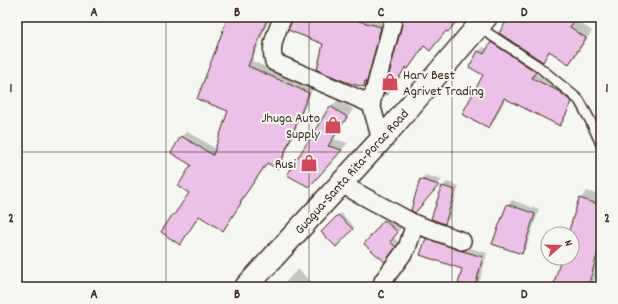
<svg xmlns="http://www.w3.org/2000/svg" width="618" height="304" font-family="Dekko,sans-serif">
<rect width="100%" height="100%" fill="#f6f6f2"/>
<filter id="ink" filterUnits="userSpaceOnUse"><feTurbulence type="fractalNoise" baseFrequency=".025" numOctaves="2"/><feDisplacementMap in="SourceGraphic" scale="8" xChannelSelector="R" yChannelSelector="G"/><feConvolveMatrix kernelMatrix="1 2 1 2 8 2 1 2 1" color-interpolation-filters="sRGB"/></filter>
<g filter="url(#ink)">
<g fill="#0003">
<path d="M229,17H274L268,22L252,61L313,88L282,163L277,168L268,163L244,196L245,197L227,225L222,230L200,215L185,238L180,243L173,215L190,193L193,165L172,153L182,136L187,131L216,149L229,110Z"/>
<path d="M294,17H366L385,22L371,76L368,81L363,86L324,43Z"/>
<path d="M510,17H578L576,20L592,31L576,56L569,63L551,51L542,61Z"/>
<path d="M496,38L540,68L536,74L564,88L575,97L564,120L560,124L506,97L493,123L488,127L484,74L471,67L479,51L483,47L488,49Z"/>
<path d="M338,100L353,109L334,139L348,143L316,178L331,107Z"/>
<path d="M425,175L442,180L419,207L421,180Z"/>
<path d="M447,182L459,186L449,219L445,223L443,186Z"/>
<path d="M587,191L601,195V258L593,287H554L562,258H572V234H569L580,199Z"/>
<path d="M512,200L539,210L526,248L522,252L508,205Z"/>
<path d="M341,213L354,227L336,246L322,232Z"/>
<path d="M389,217L402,227L393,237L399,242L389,256L365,244Z"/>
<path d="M431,235L463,246L487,253L479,283L475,287H474L463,268L426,239Z"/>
<path d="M298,269L316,287H281Z"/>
</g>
<g fill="#ecc1e7" stroke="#3b2a1e">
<path d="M228,17H268L248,66L309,93L278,169L267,163L240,202L241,203L223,231L199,216L180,245L161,232L173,214L174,215L189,193L178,186L191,165L171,153L181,136L213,155L228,111L197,99Z"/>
<path d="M293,17H360L359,21L381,27L367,82L365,81L364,87L346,82L317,70L323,44L288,30Z"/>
<path d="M404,17H460L448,32L446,31L430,51L424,46L408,69L406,67L387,95L384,93Z"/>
<path d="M509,17H577L570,27L586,38L569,64L549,51L543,62L499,33Z"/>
<path d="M491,42L536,72L532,78L560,92L572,102L560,126L504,98L489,128L462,114L483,75L469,67L478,51L484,54Z"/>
<path d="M330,106L347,117L328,146L342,150L309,187L287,175Z"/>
<path d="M420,179L439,185L415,213L411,210Z"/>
<path d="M442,186L455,190L445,224L431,219Z"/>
<path d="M579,198L601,205V241L588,287H553L561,258H572V234H568Z"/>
<path d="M507,204L535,214L522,254L492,244Z"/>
<path d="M338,215L353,229L336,247L321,232Z"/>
<path d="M384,220L398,232L390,242L396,247L385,262L364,244Z"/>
<path d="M426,238L459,250L483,257L475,287H470L458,284L462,269L420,255Z"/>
</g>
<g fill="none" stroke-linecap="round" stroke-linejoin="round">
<g stroke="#3b2a1e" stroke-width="12">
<path id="service" d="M477,26L538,66L579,100L590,120L601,144"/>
</g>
<g stroke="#3b2a1e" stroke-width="20">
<g id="minor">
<path d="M283,17C277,32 269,45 274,62L371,104"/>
<path d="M381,140L371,104L394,17"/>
<path d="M341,184L415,224L462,241"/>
<path d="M381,287L383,281L407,248L415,224"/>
</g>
</g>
<g stroke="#3b2a1e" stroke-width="25">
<path id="secondary" d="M246,287L381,140L486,17"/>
</g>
<use href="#service" stroke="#f6f6f2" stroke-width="9"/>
<use href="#minor" stroke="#f6f6f2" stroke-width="17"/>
<use href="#secondary" stroke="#f6f6f2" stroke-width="22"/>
</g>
</g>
<path fill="none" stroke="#3b2a1e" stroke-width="1" stroke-opacity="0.55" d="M166,17V287M309,17V287M452,17V287M17,152H601"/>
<defs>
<g id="shop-bare" transform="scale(1.38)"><path d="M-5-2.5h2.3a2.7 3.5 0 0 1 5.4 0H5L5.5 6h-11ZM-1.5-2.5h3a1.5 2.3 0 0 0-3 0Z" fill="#d1495b" stroke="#f6f6f2" stroke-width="2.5" paint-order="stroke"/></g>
</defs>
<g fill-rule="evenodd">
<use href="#shop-bare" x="390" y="82"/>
<use href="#shop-bare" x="333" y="125"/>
<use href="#shop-bare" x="309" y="163"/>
</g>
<g text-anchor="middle" stroke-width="4" stroke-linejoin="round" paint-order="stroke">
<g font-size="14" fill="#3b2a1e" stroke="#f6f6f2" text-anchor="end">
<text x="403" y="79" text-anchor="start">Harv Best<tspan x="403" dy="16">Agrivet Trading</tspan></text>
<text x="320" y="122">Jhuga Auto<tspan x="320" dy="16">Supply</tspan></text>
<text x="296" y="168">Rusi</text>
</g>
<g font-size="14" fill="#3b2a1e" stroke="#f6f6f2">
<text transform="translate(351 171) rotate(-48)" y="5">Guagua-Santa Rita-Porac Road</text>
</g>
</g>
<rect width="618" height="304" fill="none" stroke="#f6f6f2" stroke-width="44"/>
<g transform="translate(560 246) rotate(70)"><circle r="19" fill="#f6f6f2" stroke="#aba49d"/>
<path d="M0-3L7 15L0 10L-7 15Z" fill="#d1495b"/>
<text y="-6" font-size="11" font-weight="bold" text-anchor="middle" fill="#3b2a1e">N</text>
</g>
<rect x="22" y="22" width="574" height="260" fill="none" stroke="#3b2a1e" stroke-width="1.5"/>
<g font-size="13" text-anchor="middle" font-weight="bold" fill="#3b2a1e">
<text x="94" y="16">A</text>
<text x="237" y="16">B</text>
<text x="381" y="16">C</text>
<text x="524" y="16">D</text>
<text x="11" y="92">1</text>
<text x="607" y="92">1</text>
<text x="11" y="222">2</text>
<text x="607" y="222">2</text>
<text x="94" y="298">A</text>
<text x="237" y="298">B</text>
<text x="381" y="298">C</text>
<text x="524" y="298">D</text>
</g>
</svg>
